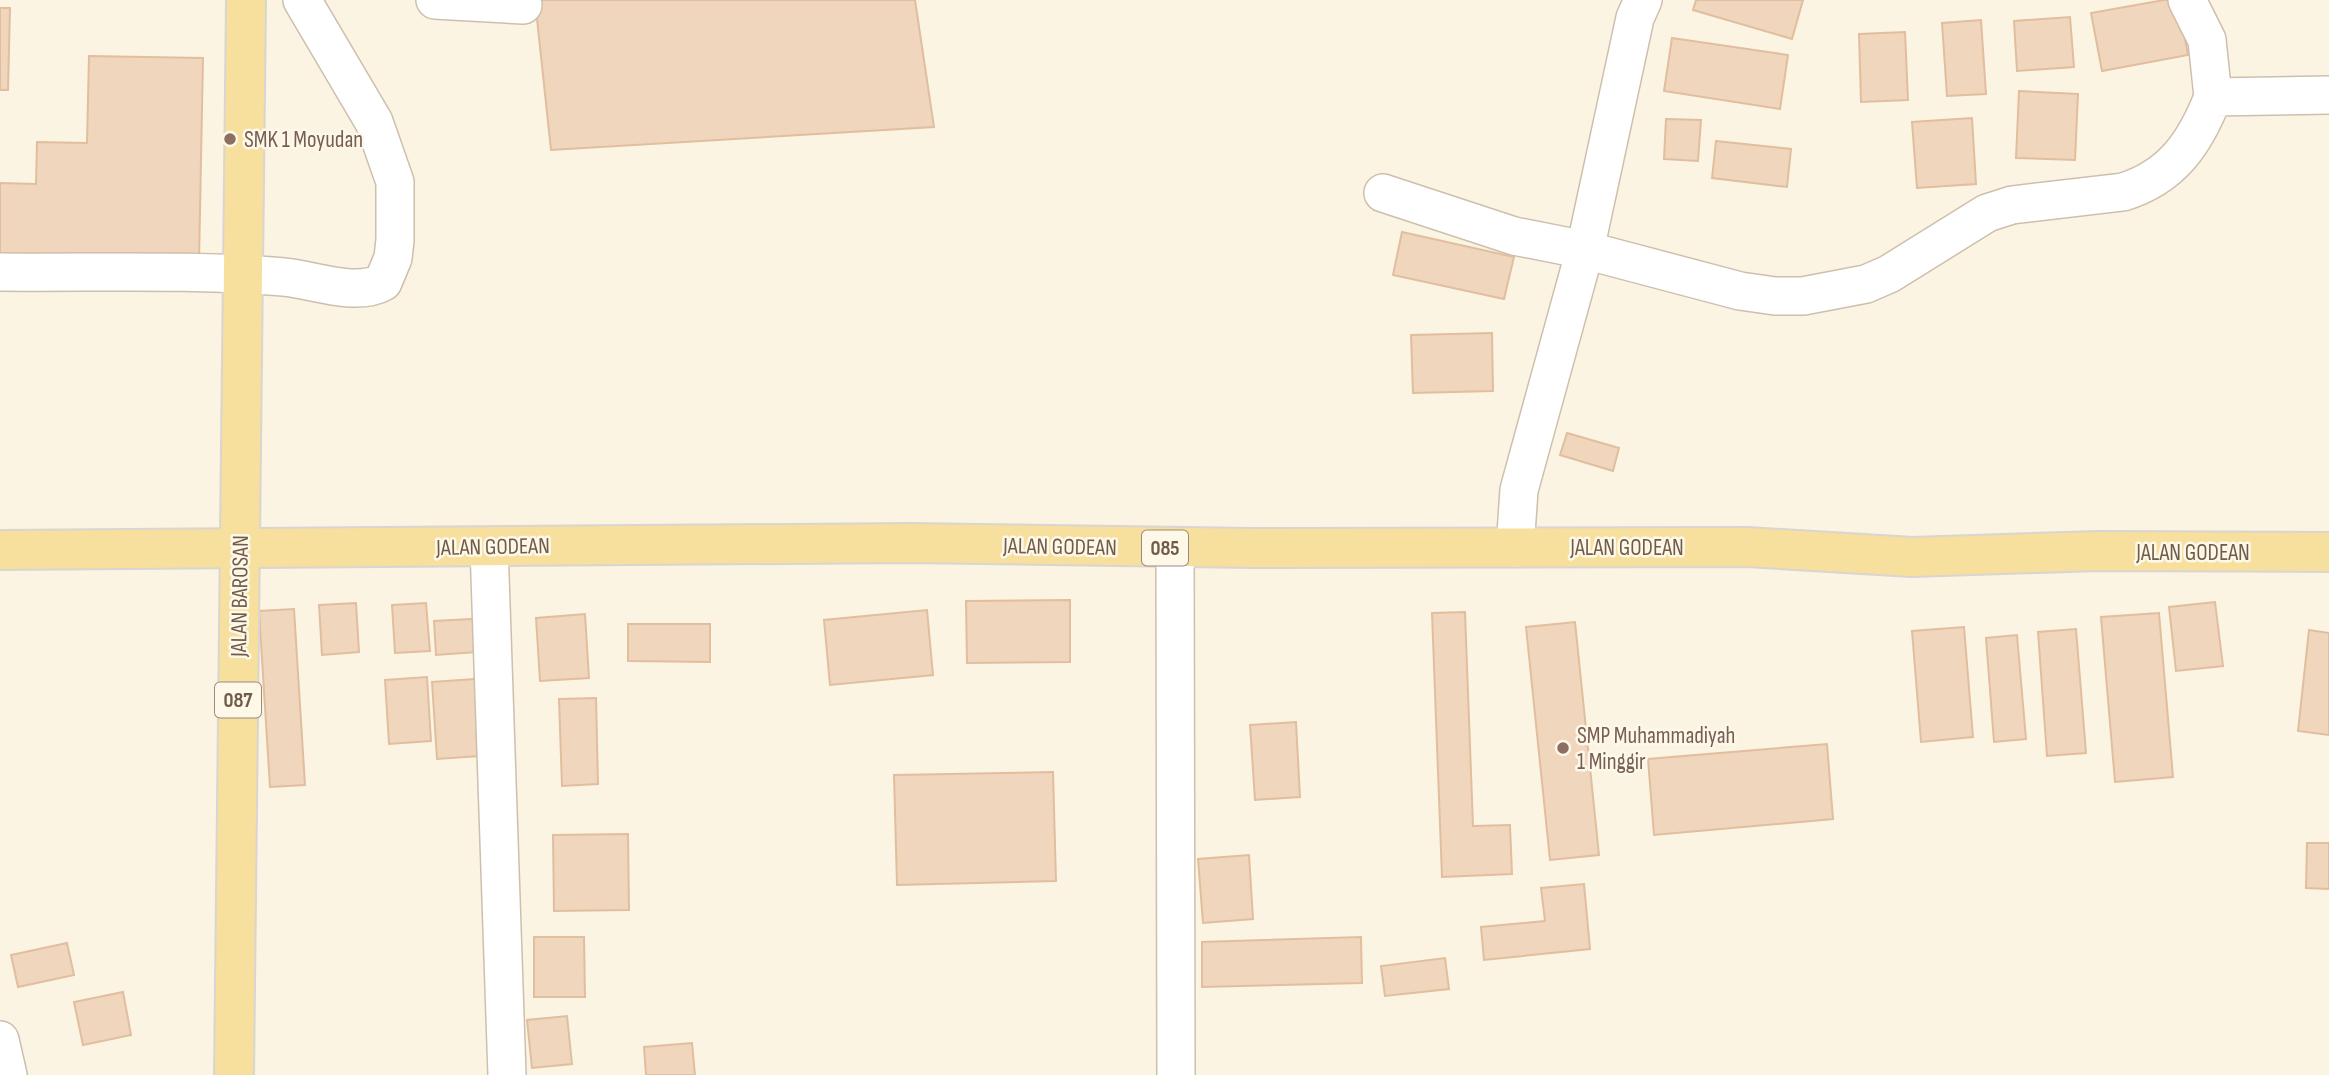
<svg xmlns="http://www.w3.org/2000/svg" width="2329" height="1075" font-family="'Sofia Sans Condensed',sans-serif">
<rect width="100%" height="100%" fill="#fbf4e3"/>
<g fill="#efd6bc" stroke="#e1be9d" stroke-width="2">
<path d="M535,0H915L934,127L551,150Z"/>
<path d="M1696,0H1803L1792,39L1693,10Z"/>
<path d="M2164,0H2178L2188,55L2102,71L2091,13Z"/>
<path d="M0,8H10L8,90H0Z"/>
<path d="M2070,17L2074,67L2017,71L2014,21Z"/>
<path d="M1981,20L1986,94L1947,96L1942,23Z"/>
<path d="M1905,32L1908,100L1861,102L1859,34Z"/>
<path d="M1672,38L1788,55L1780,109L1664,91Z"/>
<path d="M89,56L203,58L199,262L0,259V183L36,184L37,142L87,143Z"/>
<path d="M2019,91L2078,94L2075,160L2016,158Z"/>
<path d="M1972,118L1976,184L1917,188L1912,122Z"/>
<path d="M1666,119L1701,120L1698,161L1664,159Z"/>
<path d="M1716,141L1791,149L1787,187L1712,178Z"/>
<path d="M1402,232L1514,257L1504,299L1393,275Z"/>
<path d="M1492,333L1493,391L1413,393L1411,335Z"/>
<path d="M1567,433L1619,448L1613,471L1560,455Z"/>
<path d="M1070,600V662L967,663L966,601Z"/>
<path d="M2215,602L2223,666L2176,671L2169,607Z"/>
<path d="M356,603L359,652L322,655L319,605Z"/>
<path d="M426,603L430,651L395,653L392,605Z"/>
<path d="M294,609L305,785L270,787L259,611Z"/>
<path d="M927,610L933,675L830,685L824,620Z"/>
<path d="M1465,612L1473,826L1510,825L1512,874L1442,877L1432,613Z"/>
<path d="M2159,613L2173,777L2115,782L2101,617Z"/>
<path d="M585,614L589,678L540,681L536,618Z"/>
<path d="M489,618L491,651L436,655L434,621Z"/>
<path d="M1575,622L1599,855L1550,860L1526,627Z"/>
<path d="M628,624H710V662L628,661Z"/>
<path d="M1964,627L1973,737L1921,742L1912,631Z"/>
<path d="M2076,629L2086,753L2047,756L2038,632Z"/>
<path d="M2309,630L2329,633V735L2298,731Z"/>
<path d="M2017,635L2026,739L1994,742L1986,638Z"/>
<path d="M427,677L431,741L389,744L385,680Z"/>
<path d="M489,678L494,755L437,759L432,682Z"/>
<path d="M596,698L598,784L562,786L559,699Z"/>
<path d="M1296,722L1300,797L1255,800L1250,725Z"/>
<path d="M1827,744L1833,819L1654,835L1648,759Z"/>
<path d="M1053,772L1056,881L897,885L894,775Z"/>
<path d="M628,834L629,910L554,911L553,835Z"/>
<path d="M2307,843H2329V889L2306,888Z"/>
<path d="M1249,855L1253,919L1203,923L1198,859Z"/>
<path d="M1584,884L1590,949L1484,960L1481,927L1545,921L1541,888Z"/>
<path d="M534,937H584L585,997H534Z"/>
<path d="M1361,937L1362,983L1202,987V942Z"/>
<path d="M67,943L74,975L18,987L11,955Z"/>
<path d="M1445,958L1449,989L1385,996L1381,966Z"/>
<path d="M123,992L131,1035L83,1045L74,1002Z"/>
<path d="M567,1016L572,1064L532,1068L527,1020Z"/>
<path d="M692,1043L695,1075H646L644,1047Z"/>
</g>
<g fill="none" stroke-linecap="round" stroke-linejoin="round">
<g stroke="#cebfad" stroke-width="40">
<g id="minor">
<path d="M435,0L523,5"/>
<path d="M2187,0L2207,40L2213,97"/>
<path d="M1383,193L1514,236L1585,250L1740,291L1775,296H1803L1866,284L1889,274L1987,213L2012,205L2123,192C2172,177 2195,143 2213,97L2329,95"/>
<path d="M0,272C94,273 190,269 284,277C314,280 356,297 383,282L393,258L395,240V182L374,122L302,0"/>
<path d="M489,546L507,1075"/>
<path d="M1175,548L1176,1075"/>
<path d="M1515,548L1519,490L1585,250L1635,18L1643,0"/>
<path d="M0,1040L8,1075"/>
</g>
</g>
<g stroke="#dad5d0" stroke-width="42">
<g id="primary">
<path d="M0,550L909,543L1252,548L1747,547L1912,557L2098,551L2329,552"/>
<path d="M234,1075L246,0"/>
</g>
</g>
<use href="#minor" stroke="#fff" stroke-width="37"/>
<use href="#primary" stroke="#f7df9e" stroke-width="38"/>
</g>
<g fill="#8d6e63" stroke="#fef8e9" stroke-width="2.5">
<circle cx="230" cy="139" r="7"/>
<circle cx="1563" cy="748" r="7"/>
</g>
<g text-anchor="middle" stroke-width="5" stroke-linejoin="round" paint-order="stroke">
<g fill="#fef8e9" stroke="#9b8b7a" stroke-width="2">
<rect x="1142" y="530.5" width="46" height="35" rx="5"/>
<rect x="215" y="682.5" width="46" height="35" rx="5"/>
</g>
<g font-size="21" font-weight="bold" fill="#715c4a">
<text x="1165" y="555">085</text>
<text x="238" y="707">087</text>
</g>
<g font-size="23" fill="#785e54" stroke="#fef8e9" text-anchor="start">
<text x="244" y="147">SMK 1 Moyudan</text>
<text x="1577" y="743">SMP Muhammadiyah<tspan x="1577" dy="26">1 Minggir</tspan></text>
</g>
<g font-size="23" fill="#715c4a" stroke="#fef8e9">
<text transform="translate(493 546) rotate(-1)" y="8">JALAN GODEAN</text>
<text transform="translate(1060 546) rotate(1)" y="8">JALAN GODEAN</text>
<text x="1627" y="555">JALAN GODEAN</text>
<text x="2193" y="560">JALAN GODEAN</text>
<text transform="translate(239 596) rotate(-89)" y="8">JALAN BAROSAN</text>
</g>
</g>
</svg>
